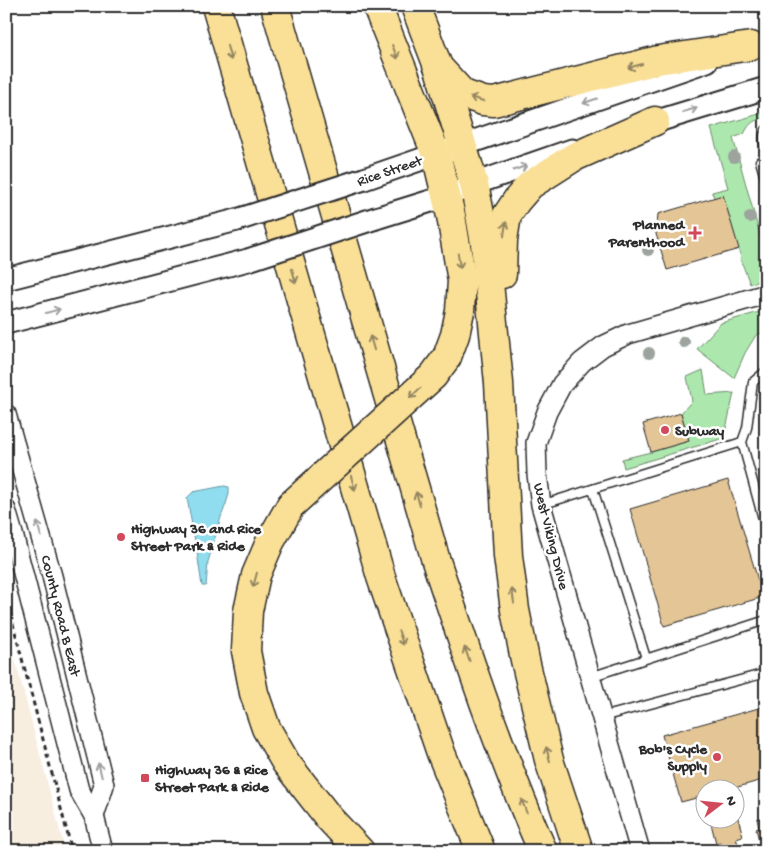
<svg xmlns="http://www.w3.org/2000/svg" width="772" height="857" font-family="'Gochi Hand',sans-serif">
<rect width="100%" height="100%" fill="#fff"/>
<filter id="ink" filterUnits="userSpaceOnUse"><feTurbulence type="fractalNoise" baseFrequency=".02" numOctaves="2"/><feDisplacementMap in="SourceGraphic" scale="10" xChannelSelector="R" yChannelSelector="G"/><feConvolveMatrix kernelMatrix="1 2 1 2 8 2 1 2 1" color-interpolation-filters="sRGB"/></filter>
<g filter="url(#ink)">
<path fill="#f7eee0" d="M6,624L63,842L66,851H6Z"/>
<g fill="#ace8ad" stroke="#6c8a6c">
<path d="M766,112V117C753,121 750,122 744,134L733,138L766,257V279L750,284L740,258H741L723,195L714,198L713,194H712V192L728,188L711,128Z"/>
<path d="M766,310V332L756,335L745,353L734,378L697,349L721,323Z"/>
<path d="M703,370L707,395L734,393L724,438L624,468L622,459L651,452L689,441L681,413L692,401L687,377Z"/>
</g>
<path fill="#90ddf0" stroke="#6896a1" d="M224,486L229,487V494L226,504L221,517L208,562L206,586H202L197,552L187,498L193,492Z"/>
<g fill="#e3c596" stroke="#2b2b2b">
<path d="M723,195L739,249L667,270L656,234L658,214Z"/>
<path d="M681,413L689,441L651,452L643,424Z"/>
<path d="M728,480L763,597L664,626L630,509Z"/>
<path d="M766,706V779L727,790H704V796L681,802L662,735Z"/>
<path d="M734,811H736L743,836L736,838L738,844L722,849L720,842L716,843L710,820H734Z"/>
<path d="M766,816V843L760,844L756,829L759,828L757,819Z"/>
</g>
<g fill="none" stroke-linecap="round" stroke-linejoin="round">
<g stroke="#2b2b2b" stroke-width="11">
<g id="service">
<path d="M766,130C762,136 764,143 766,150"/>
<path d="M760,161L766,181"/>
<path d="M766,371L753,382L747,428L742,442L766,530"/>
<path d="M593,489L646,658"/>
<path d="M541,505L742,442"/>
<path d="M590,677L766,620"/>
<path d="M602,717L766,673"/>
<path d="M761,851L766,849"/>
</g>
</g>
<g stroke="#2b2b2b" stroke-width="22">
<g id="tertiary">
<path id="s1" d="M6,414L52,576L104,785L94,816"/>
<path d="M6,510L13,534L79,790L94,816L103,851"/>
<path d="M640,851L541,505L537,474L536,443L547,412L562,384L582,362L603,346L628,334L766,294"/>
</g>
</g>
<g stroke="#2b2b2b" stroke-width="25">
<g id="secondary">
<path d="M641,126L766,88"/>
<path d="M364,179L707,61"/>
<path d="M376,218L447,196L474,184L572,150"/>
<path d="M6,279L237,220"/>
<path d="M6,323L248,260"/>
</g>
</g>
<g stroke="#2b2b2b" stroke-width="31">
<g id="motorway">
<path d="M216,6L381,577L441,753L481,851"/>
<path d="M275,6L436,561C452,609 468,657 485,705C503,754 521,803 543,851"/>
<path d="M377,6L436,154L451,216L462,281L460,311L455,335L447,357"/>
<path d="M415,6L439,69L474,184L479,209L485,243L499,383L508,556L515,610L525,660L549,760L579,851"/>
<path d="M441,70L463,94L483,101L494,102L658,60L751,46"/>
<path d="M502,274L503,240L507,215L517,200L530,185L574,157L655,121"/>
<path d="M291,505L270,542L256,575L248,611L246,651L254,693L266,728L286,763L329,818L360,851"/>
</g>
</g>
<path stroke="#2b2b2b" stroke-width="3" stroke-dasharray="5 4" stroke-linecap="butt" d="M6,597L72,851"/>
<use href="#service" stroke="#fff" stroke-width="8"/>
<use href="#tertiary" stroke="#fff" stroke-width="19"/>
<use href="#secondary" stroke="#fff" stroke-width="21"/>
<use href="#motorway" stroke="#fadf96" stroke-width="28"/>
<g stroke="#2b2b2b" stroke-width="25" stroke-linecap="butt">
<g id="secondary-bridge">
<path d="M237,220L364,179"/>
<path d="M248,260L376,218"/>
</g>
</g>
<g stroke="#2b2b2b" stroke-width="31" stroke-linecap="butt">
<path id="motorway-bridge" d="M291,505L433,376L447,357"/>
</g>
<use href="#secondary-bridge" stroke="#fff" stroke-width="21"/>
<use href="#motorway-bridge" stroke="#fadf96" stroke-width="28"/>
</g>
<g fill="#9ca49d">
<circle cx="734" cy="157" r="6"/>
<circle cx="750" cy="217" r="6"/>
<circle cx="648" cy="250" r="6"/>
<circle cx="684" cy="342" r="6"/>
<circle cx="649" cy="353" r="6"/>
</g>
<defs><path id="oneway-shaft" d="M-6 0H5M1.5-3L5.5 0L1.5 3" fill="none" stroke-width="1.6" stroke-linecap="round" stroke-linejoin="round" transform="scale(1.25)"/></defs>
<g stroke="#928560">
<use href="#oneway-shaft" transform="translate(395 52) rotate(68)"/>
<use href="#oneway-shaft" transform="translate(229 53) rotate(74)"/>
<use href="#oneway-shaft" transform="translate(635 66) rotate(165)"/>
<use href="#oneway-shaft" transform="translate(477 99) rotate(-163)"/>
<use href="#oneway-shaft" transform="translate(505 229) rotate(-82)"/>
<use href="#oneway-shaft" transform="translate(459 261) rotate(81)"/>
<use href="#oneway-shaft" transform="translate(294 276) rotate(74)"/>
<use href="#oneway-shaft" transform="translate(372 343) rotate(-106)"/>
<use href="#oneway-shaft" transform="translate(415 393) rotate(137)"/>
<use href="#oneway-shaft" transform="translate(353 483) rotate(74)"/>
<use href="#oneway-shaft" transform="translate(418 499) rotate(-106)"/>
<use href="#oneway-shaft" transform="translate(255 580) rotate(105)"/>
<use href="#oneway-shaft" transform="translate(513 596) rotate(-98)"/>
<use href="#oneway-shaft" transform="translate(401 638) rotate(71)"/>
<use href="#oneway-shaft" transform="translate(467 654) rotate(-110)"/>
<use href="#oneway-shaft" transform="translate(548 754) rotate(-105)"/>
<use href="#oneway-shaft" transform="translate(524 806) rotate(-111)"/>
</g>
<g stroke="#a0a0a0">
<use href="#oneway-shaft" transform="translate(590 101) rotate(161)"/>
<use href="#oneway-shaft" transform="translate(690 110) rotate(-16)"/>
<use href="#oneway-shaft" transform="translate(520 168) rotate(-19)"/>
<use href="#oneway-shaft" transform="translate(53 311) rotate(-15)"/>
<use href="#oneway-shaft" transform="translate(39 529) rotate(-105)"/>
<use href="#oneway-shaft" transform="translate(100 770) rotate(-104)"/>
</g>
</g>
<g fill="#d1495b" stroke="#fff" stroke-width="2">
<path d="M692.5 225.5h5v5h5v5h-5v5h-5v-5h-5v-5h5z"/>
<circle cx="665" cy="430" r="5"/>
<circle cx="121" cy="537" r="5"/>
<circle cx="717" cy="757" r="5"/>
<rect x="140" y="773" width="10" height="10" rx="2.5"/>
</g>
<g text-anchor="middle" stroke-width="5" stroke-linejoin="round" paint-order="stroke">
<g font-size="15" fill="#2b2b2b" stroke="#fff">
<text transform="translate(389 170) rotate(-19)" y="5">Rice Street</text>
<text transform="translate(552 536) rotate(76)" y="5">West Viking Drive</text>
<text dy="5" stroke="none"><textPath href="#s1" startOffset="209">County Road B East</textPath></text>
</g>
<g font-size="15" font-weight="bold" fill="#2b2b2b" stroke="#fff" text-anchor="start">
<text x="684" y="229" text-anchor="end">Planned<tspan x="684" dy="17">Parenthood</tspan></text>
<text x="675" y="435">Subway</text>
<text x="131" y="533">Highway 36 and Rice<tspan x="131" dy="17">Street Park &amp; Ride</tspan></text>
<text x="707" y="753" text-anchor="end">Bob's Cycle<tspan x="707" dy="17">Supply</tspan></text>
<text x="155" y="774">Highway 36 &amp; Rice<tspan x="155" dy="17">Street Park &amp; Ride</tspan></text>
</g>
</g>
<rect width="772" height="857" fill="none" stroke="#fff" stroke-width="25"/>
<rect x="12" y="12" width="747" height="832" fill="none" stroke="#2b2b2b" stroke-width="2" filter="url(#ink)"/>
<g transform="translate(720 804) rotate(74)"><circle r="24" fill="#ffffff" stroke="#aaaaaa"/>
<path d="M0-4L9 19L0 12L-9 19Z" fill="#d1495b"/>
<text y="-8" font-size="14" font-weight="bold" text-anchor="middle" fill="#2b2b2b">N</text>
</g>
</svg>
